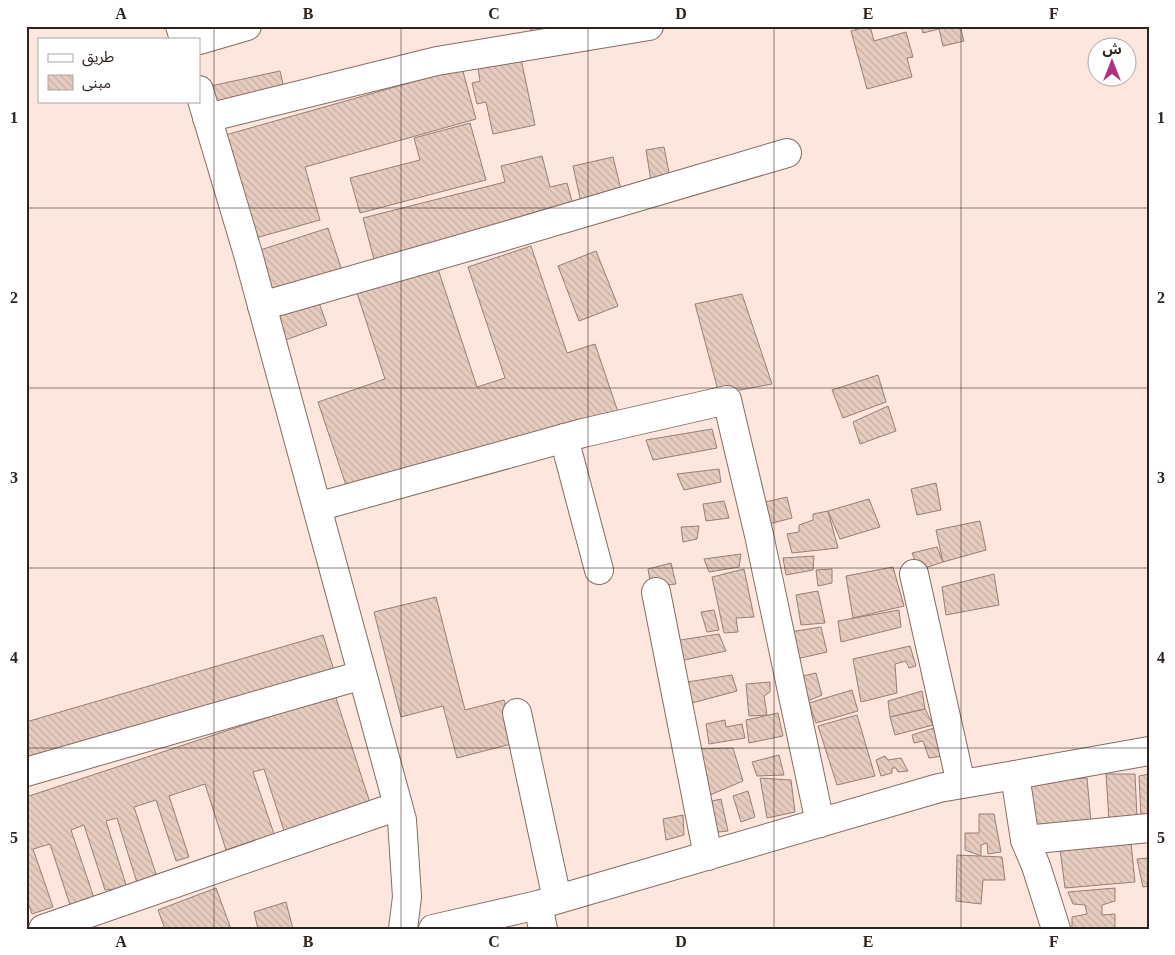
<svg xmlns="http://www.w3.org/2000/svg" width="1175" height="955" font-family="'Times New Roman','Noto Sans Arabic',serif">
<defs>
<pattern id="building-back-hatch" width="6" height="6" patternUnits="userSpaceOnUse" patternTransform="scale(1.25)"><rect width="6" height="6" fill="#e7cbbf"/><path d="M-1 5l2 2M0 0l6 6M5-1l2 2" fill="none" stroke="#c6aea4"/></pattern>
</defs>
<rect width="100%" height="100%" fill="#fde6dd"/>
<g fill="url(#building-back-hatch)" stroke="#987e74">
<path d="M530,26H569L532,38Z"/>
<path d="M870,26L874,41L906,32L913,57L907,58L912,77L867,89L851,31Z"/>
<path d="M921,26H960L964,41L943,46L939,29L923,33Z"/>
<path d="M521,59L535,125L493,134L486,102L477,104L472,83L480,81L478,68Z"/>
<path d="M462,68L476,119L305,167L320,220L252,239L222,136Z"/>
<path d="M280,71L285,92L211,109L206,87Z"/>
<path d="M470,123L486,180L360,213L350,178L420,160L414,138Z"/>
<path d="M664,147L671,183L652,187L646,150Z"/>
<path d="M542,156L550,187L567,183L575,212L375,263L363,218L505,182L501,166Z"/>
<path d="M613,157L623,198L582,207L573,166Z"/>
<path d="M328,228L344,277L264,302L248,254Z"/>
<path d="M531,246L567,353L595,344L618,412L351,500L318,402L385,379L357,293L437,266L477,387L505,378L468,267Z"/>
<path d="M596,251L618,306L579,321L558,266Z"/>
<path d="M742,294L772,384L719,394L695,304Z"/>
<path d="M318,300L327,325L280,342L271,317Z"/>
<path d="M878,375L886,402L843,418L832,390Z"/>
<path d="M888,406L896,431L860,444L853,422Z"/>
<path d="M712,429L717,448L653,460L646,440Z"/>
<path d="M719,469L721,482L684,490L677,474Z"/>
<path d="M936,483L941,510L917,515L911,489Z"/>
<path d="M787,497L792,518L769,524L765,502Z"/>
<path d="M869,499L880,527L840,539L828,511Z"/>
<path d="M724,501L729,518L706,521L703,504Z"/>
<path d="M828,511L838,548L792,553L787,534L799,532V525L813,520V514Z"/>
<path d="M980,521L986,550L943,562L936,530Z"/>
<path d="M699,526L697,539L683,542L681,527Z"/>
<path d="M937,547L943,562L919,570L912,553Z"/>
<path d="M741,554L739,567L709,572L704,559Z"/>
<path d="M814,556L813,570L786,575L783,558Z"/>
<path d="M671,563L676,584L651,587L648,569Z"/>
<path d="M893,567L904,606L853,618L846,576Z"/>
<path d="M744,569L754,617L736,618L738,632L724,633L712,577Z"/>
<path d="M832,569V583L818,586L816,570Z"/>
<path d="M994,574L999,605L946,615L942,587Z"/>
<path d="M818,591L825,623L801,625L796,595Z"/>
<path d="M436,597L465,710L504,700L515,743L457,758L443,706L401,717L374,612Z"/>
<path d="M714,610L719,630L707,632L701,612Z"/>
<path d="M899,610L901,627L841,642L838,621Z"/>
<path d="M821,627L827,652L792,660L784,633Z"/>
<path d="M719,634L726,651L675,662L674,641Z"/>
<path d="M323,635L336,677L26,768V722Z"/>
<path d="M910,646L916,666L909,668L906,661L895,664L897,693L861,702L853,659Z"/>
<path d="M816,673L822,695L798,705L794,678Z"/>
<path d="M732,675L737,691L692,703L687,682Z"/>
<path d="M770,682V692L764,696L767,715L749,716L746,684Z"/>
<path d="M852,690L858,711L816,723L809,703Z"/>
<path d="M922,691L925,709L890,717L888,701Z"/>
<path d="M335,695L373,812L287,840L264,769L253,772L274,834L226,850L205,784L169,796L189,857L176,861L156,800L134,807L156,874L138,886L117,818L106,821L127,888L105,890L84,825L71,830L95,901L71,908L50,844L33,849L53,907L32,914L26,897V843L29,842L26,834V797Z"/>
<path d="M925,709L933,725L895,735L890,717Z"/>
<path d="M778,713L783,736L749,743L746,720Z"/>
<path d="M857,715L875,776L837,785L818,726Z"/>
<path d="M725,720L726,727L742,724L745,738L709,744L706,724Z"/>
<path d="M934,728L943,756L929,758L923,741L914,743L912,735Z"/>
<path d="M733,748L743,781L703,798L694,749Z"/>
<path d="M779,755L784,775L757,776L752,762Z"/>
<path d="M885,756L888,760L901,758L908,771L898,772L896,768H892V773L881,776L876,760Z"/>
<path d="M1106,774H1135L1137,817L1109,821Z"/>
<path d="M1149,774V816L1141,817L1139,776Z"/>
<path d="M760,778L791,780L795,812L767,818Z"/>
<path d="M1087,778L1091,822L1029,831L1021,782Z"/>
<path d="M748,791L755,817L741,822L733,796Z"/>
<path d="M721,799L728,831L708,833L703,803Z"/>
<path d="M979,814H994L1001,852L988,854L987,843L981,845V856L965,850V833H979Z"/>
<path d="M683,815L684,835L666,840L663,819Z"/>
<path d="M1131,843L1135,882L1065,888L1060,849Z"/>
<path d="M957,855L1002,857L1005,880H983L981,904L956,901Z"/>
<path d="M1149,858V886L1143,887L1137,859Z"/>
<path d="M216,888L231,929H165L158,910Z"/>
<path d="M1115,888V901L1102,905V915L1115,914V929H1072V917L1087,914L1085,905L1073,904L1068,892Z"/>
<path d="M286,902L293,929H258L254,912Z"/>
</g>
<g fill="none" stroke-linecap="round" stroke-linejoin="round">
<g stroke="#856c62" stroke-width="30">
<g id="minor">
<path d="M180,26L184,39"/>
<path d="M199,40L247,26"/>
<path d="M199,90L248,254L402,820L407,897L403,929"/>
<path d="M207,118L437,61L649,26"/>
<path d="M262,306L502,237L787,153"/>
<path d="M564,438L599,570"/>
<path d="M317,507L583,433L727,400L759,535L820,823"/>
<path d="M914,574L961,784"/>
<path d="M656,592L708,856"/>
<path d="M517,713L557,899"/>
<path d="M26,772L362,675"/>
<path d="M1015,775L1149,751"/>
<path d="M1025,840L1149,828"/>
<path d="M538,905L543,929"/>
<path d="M43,929L398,806"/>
<path d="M433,929L538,905L939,788L1015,775L1025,840L1036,866L1056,929"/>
</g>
</g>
<use href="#minor" stroke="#fff" stroke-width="28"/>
</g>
<path fill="none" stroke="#2d231f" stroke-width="1" stroke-opacity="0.55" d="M214,26V929M401,26V929M588,26V929M774,26V929M961,26V929M26,208H1149M26,388H1149M26,568H1149M26,748H1149"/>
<rect width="1175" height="955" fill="none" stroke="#ffffff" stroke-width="55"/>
<rect x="38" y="38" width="162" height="65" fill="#ffffff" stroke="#aba7a5"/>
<rect x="48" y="54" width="25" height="8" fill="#ffffff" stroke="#aba7a5"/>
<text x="82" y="62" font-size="15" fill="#2d231f">طريق</text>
<rect x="48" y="75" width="25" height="15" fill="url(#building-back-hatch)" stroke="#aba7a5"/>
<text x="82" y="88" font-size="15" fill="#2d231f">مبنى</text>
<g transform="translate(1112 62)"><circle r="24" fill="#ffffff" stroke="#aba7a5"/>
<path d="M0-4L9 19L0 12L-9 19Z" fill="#b0317f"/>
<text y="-8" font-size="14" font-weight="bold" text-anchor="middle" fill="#2d231f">ش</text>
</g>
<rect x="28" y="28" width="1120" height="900" fill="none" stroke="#2d231f" stroke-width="2"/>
<g font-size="16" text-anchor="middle" font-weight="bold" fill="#2d231f">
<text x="121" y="19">A</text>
<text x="308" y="19">B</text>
<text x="494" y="19">C</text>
<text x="681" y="19">D</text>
<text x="868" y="19">E</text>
<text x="1054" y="19">F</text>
<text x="14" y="123">1</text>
<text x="1161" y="123">1</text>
<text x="14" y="303">2</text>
<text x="1161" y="303">2</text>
<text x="14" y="483">3</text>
<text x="1161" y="483">3</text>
<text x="14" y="663">4</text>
<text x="1161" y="663">4</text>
<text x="14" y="843">5</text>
<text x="1161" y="843">5</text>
<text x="121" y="947">A</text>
<text x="308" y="947">B</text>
<text x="494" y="947">C</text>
<text x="681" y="947">D</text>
<text x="868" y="947">E</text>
<text x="1054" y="947">F</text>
</g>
</svg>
